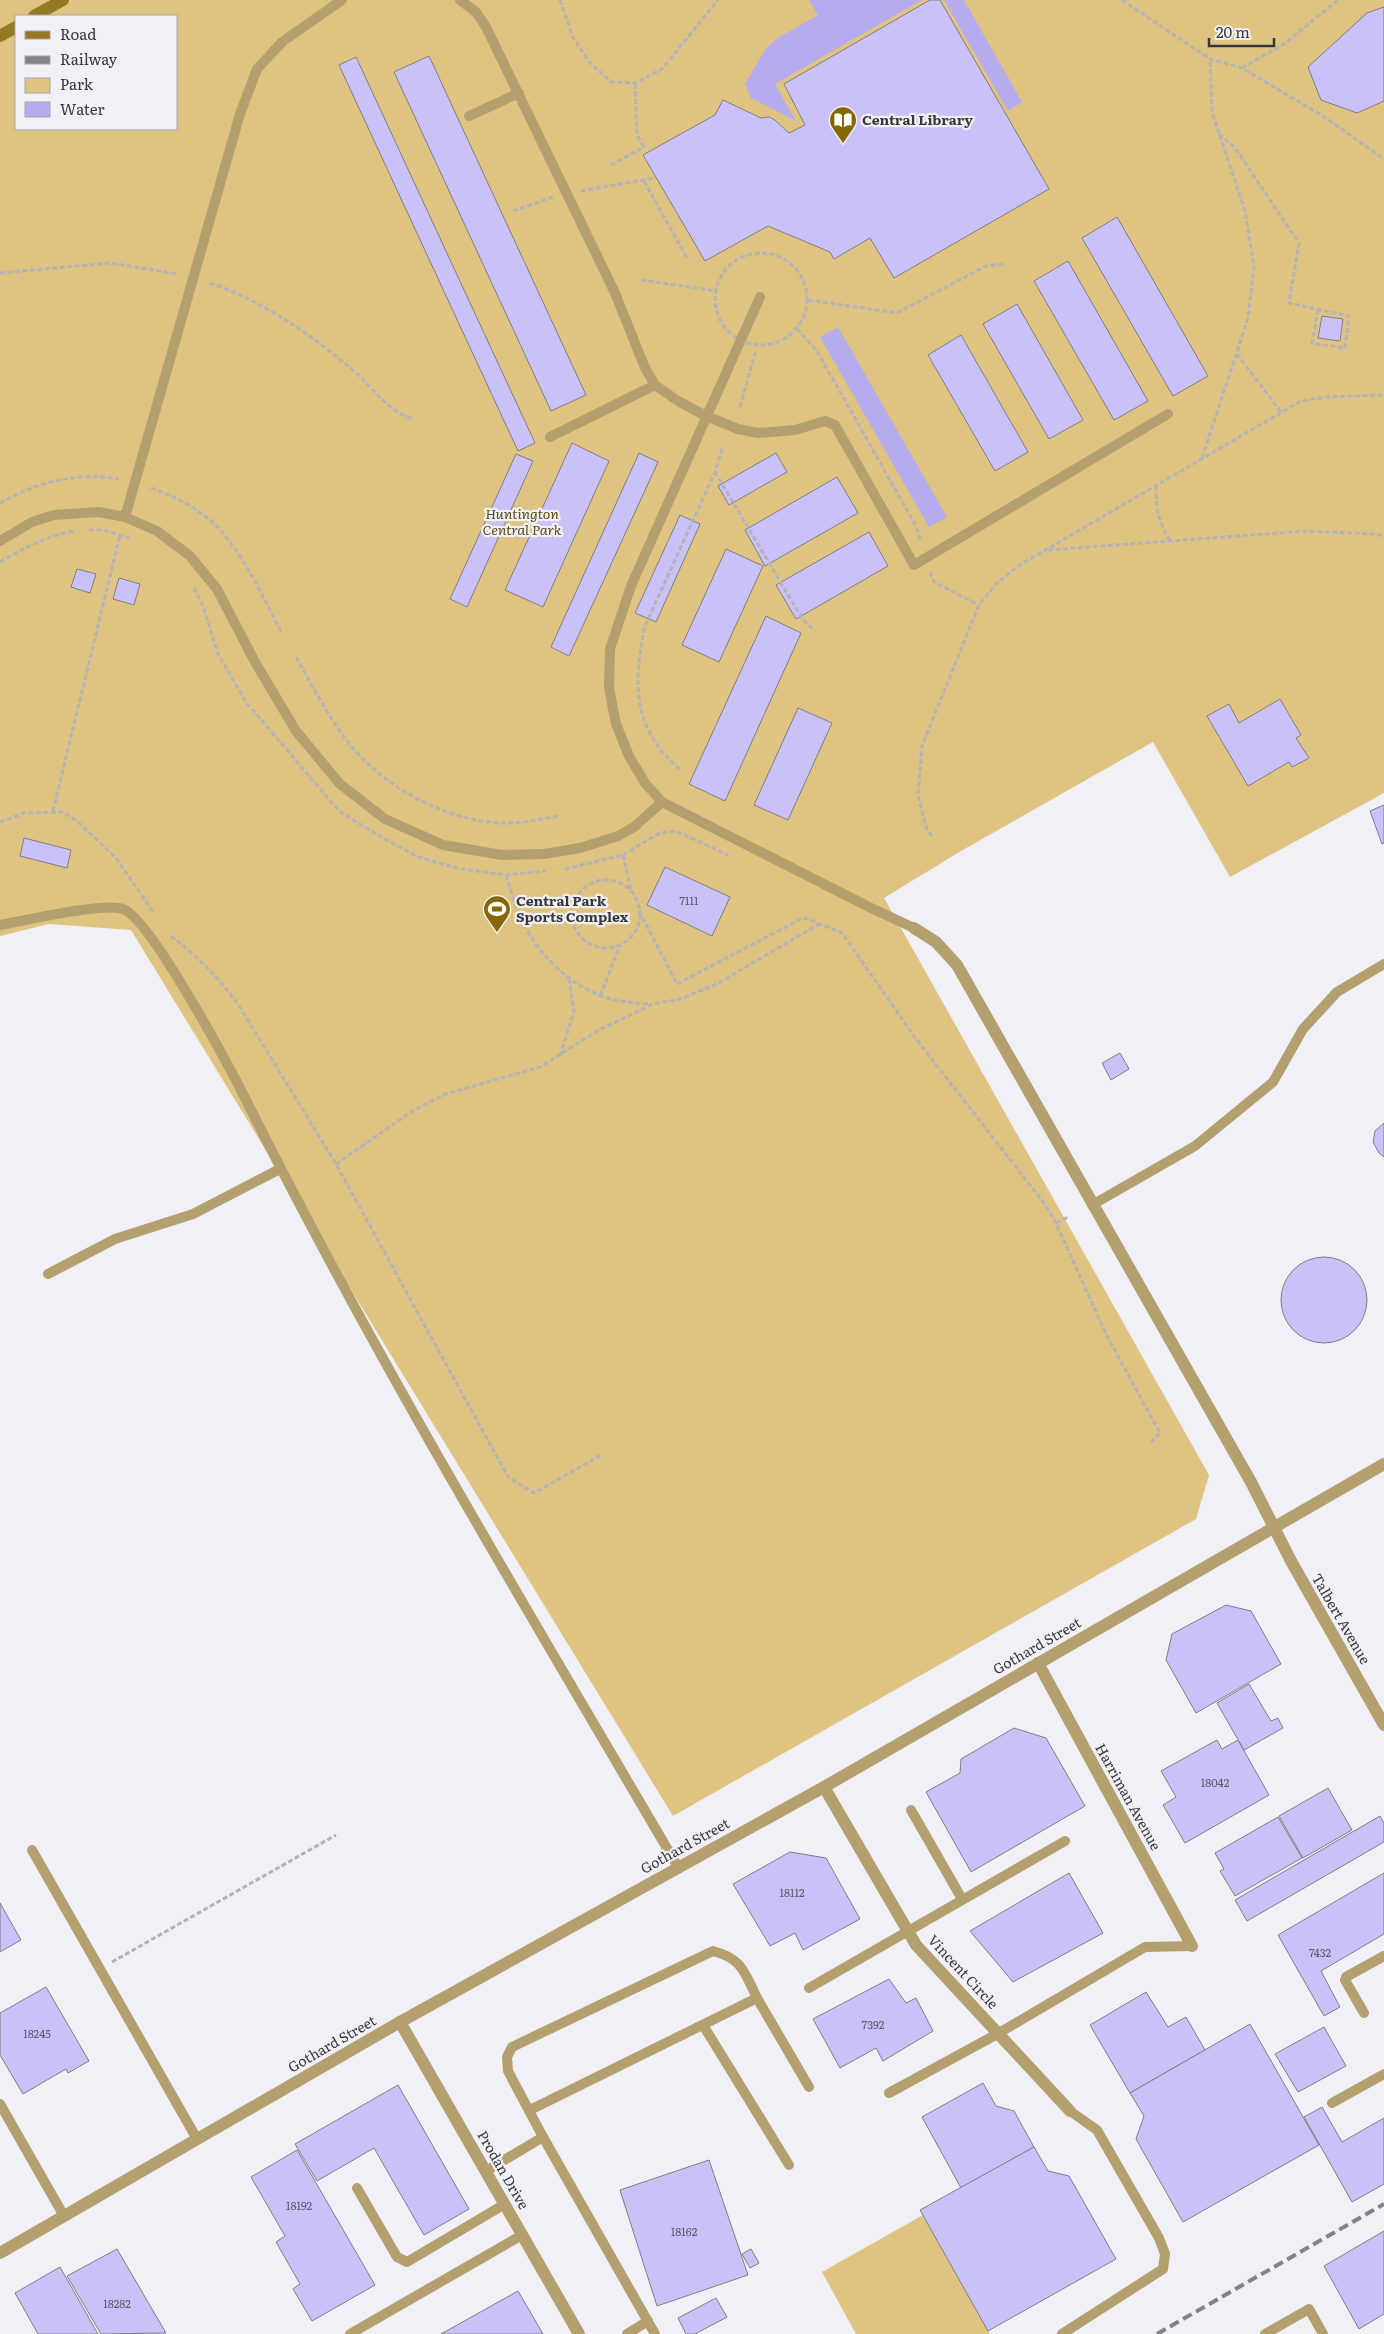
<svg xmlns="http://www.w3.org/2000/svg" width="1384" height="2334" font-family="Literata,serif">
<rect width="100%" height="100%" fill="#f1f0f7"/>
<g fill="#dfc380" fill-rule="evenodd">
<path d="M0,0H1384V793L1230,877L1153,742L961,851L884,898L1209,1475L1196,1519L673,1816L131,930L49,924L0,936ZM16,16H176V129H16Z"/>
<path d="M923,2215L990,2334H856L822,2272Z"/>
</g>
<g fill="#b6abed">
<path d="M809,0H922L775,84L796,121L751,98L745,84L766,48L778,38L818,15Z"/>
<path d="M944,0H964L1022,102L1008,111Z"/>
<path d="M838,327L947,517L929,527L820,337Z"/>
</g>
<g fill="#cac1f8" stroke="#7f7e84">
<path d="M930,0H940L1049,189L894,278L870,238L834,259L830,252L768,226L705,261L643,155L715,115L723,100L761,118L769,117L775,120L789,133L805,125L784,84Z"/>
<path d="M1384,7V101L1357,113L1321,100L1308,67L1367,13Z"/>
<path d="M429,56L586,395L551,411L394,72Z"/>
<path d="M356,57L535,443L518,451L339,65Z"/>
<path d="M1117,217L1208,376L1173,396L1082,238Z"/>
<path d="M1068,261L1148,401L1114,420L1034,281Z"/>
<path d="M1017,304L1083,420L1049,439L983,324Z"/>
<path d="M1322,316L1343,319L1340,341L1318,338Z"/>
<path d="M961,335L1028,452L995,471L928,355Z"/>
<path d="M572,443L609,461L543,607L505,590Z"/>
<path d="M639,453L658,462L569,656L551,647Z"/>
<path d="M776,453L787,472L729,505L718,486Z"/>
<path d="M516,454L533,461L467,607L450,599Z"/>
<path d="M837,477L858,513L765,566L745,530Z"/>
<path d="M680,515L700,524L656,622L635,613Z"/>
<path d="M869,532L888,566L796,619L776,585Z"/>
<path d="M726,549L763,566L719,662L682,645Z"/>
<path d="M77,569L96,574L90,593L71,587Z"/>
<path d="M119,578L140,584L134,605L113,599Z"/>
<path d="M766,616L801,633L725,801L689,784Z"/>
<path d="M1280,699L1301,735L1296,738L1309,758L1292,767L1289,762L1248,786L1207,716L1229,704L1239,723Z"/>
<path d="M798,708L832,723L788,820L754,805Z"/>
<path d="M1384,805V843L1382,844L1370,811Z"/>
<path d="M24,838L71,850L67,868L20,856Z"/>
<path d="M665,867L730,897L712,936L647,905Z"/>
<path d="M1120,1053L1129,1069L1111,1080L1102,1063Z"/>
<path d="M1384,1123V1157L1379,1153L1373,1142L1375,1131Z"/>
<circle cx="1324" cy="1300" r="43"/>
<path d="M1226,1605L1251,1611L1281,1664L1196,1713L1166,1660L1172,1634Z"/>
<path d="M1249,1684L1271,1721L1278,1718L1283,1728L1244,1750L1217,1703Z"/>
<path d="M1014,1728L1046,1738L1085,1806L971,1872L926,1792L960,1773L961,1759Z"/>
<path d="M1217,1740L1222,1749L1238,1740L1269,1795L1185,1843L1163,1805L1176,1797L1161,1771Z"/>
<path d="M1328,1788L1352,1830L1303,1858L1279,1816Z"/>
<path d="M1380,1816L1384,1823V1842L1247,1921L1235,1900Z"/>
<path d="M1278,1817L1302,1858L1235,1896L1220,1871L1224,1869L1215,1853Z"/>
<path d="M790,1852L826,1858L860,1919L803,1950L795,1933L770,1946L733,1884Z"/>
<path d="M1069,1873L1103,1933L1013,1982L970,1931Z"/>
<path d="M1384,1873V1934L1321,1971L1340,2007L1324,2016L1278,1935Z"/>
<path d="M0,1903L21,1940L0,1952Z"/>
<path d="M889,1979L906,2003L916,1998L933,2031L883,2061L876,2048L840,2068L813,2019Z"/>
<path d="M46,1987L89,2061L68,2073L66,2069L23,2094L0,2055V2013Z"/>
<path d="M1146,1992L1168,2027L1186,2017L1205,2050L1130,2093L1090,2025Z"/>
<path d="M1250,2024L1319,2145L1183,2222L1136,2139L1144,2116L1130,2093Z"/>
<path d="M1324,2027L1346,2066L1298,2092L1275,2054Z"/>
<path d="M983,2083L996,2106L1014,2111L1034,2147L961,2188L922,2117Z"/>
<path d="M398,2085L469,2209L424,2235L374,2148L317,2181L295,2144Z"/>
<path d="M1322,2107L1342,2142L1384,2118V2184L1352,2202L1304,2117Z"/>
<path d="M1034,2147L1048,2171L1069,2176L1116,2259L988,2331L920,2210Z"/>
<path d="M297,2150L375,2285L312,2321L293,2289L300,2284L276,2242L285,2236L251,2177Z"/>
<path d="M709,2160L748,2275L657,2306L620,2190Z"/>
<path d="M1384,2231V2314L1359,2329L1324,2266Z"/>
<path d="M117,2249L166,2333L101,2334L67,2276Z"/>
<path d="M751,2249L759,2263L750,2268L742,2254Z"/>
<path d="M60,2267L98,2334H38L15,2293Z"/>
<path d="M518,2291L543,2334H441Z"/>
<path d="M716,2298L727,2317L695,2334H686L678,2318Z"/>
</g>
<g fill="none" stroke-linecap="round" stroke-linejoin="round">
<g stroke="#b4b3b9" stroke-width="3" stroke-dasharray="5 2.5" stroke-linecap="butt">
<path d="M560,0L573,37L589,62L611,82L635,83L662,69L718,0"/>
<path d="M1122,0L1210,59L1242,68L1323,116L1384,159"/>
<path d="M1242,68L1284,44L1338,0"/>
<path d="M1219,134L1235,148L1299,243L1289,303L1349,316L1345,348L1312,343L1318,310"/>
<path d="M611,165L644,147L637,135L635,83"/>
<path d="M644,181L687,258"/>
<path d="M581,191L655,178"/>
<path d="M513,211L553,197"/>
<circle cx="761" cy="299" r="46"/>
<path d="M0,273L111,263L178,274"/>
<path d="M641,280L716,291"/>
<path d="M210,283C263,301 310,334 353,370C374,388 386,411 414,419"/>
<path d="M808,300L897,313L986,266L1004,264"/>
<path d="M797,329L817,351L916,526L921,542"/>
<path d="M1237,354L1281,412"/>
<path d="M740,407L756,350"/>
<path d="M1202,458L1248,318L1254,266L1245,211L1212,112L1210,59"/>
<path d="M715,472L803,620L815,631"/>
<path d="M1156,486C1156,510 1158,520 1170,541"/>
<path d="M151,488C170,495 188,503 205,516C237,539 263,598 282,633"/>
<path d="M0,503C37,482 77,472 119,479"/>
<path d="M89,530H103L129,538"/>
<path d="M1048,550L1306,531L1375,534L1384,536"/>
<path d="M0,562C25,548 46,536 75,531"/>
<path d="M930,572L934,582L979,605"/>
<path d="M194,588L203,606L218,654L246,702L339,811L376,834L418,857L456,868L506,875L546,871"/>
<path d="M296,657C313,687 330,720 352,747C387,789 449,822 504,823C522,824 542,818 560,816"/>
<path d="M680,769C632,729 633,684 645,626L715,472L723,446"/>
<path d="M53,811L120,535"/>
<path d="M0,822L24,813L63,812L77,821L116,858L154,913"/>
<path d="M932,836L926,827L918,795L922,746L979,605L996,584L1018,566L1301,401L1328,397L1384,395"/>
<path d="M623,855L631,891"/>
<path d="M565,869L623,855L658,834L669,831L680,833L728,855"/>
<path d="M506,875C510,887 513,899 518,911C532,948 563,980 599,995C615,1002 635,1003 652,1004"/>
<circle cx="606" cy="914" r="34"/>
<path d="M639,911L677,984L801,919L806,918L842,933L916,1039L1044,1203L1056,1223L1106,1334L1160,1433L1151,1442"/>
<path d="M171,936C200,959 220,978 241,1009L336,1164L508,1477L534,1493L603,1454"/>
<path d="M600,996L620,945"/>
<path d="M560,1056L574,1011L569,980"/>
<path d="M336,1164L414,1110L446,1094L540,1067L599,1030L653,1004L680,999L717,984L819,924"/>
<path d="M1056,1223L1068,1217"/>
<path d="M112,1962L336,1835"/>
</g>
<g stroke="#b4a06f" stroke-width="10">
<path d="M460,0L476,12L486,27L615,293L645,368L655,385L678,401L706,416L738,429L758,433L795,430L825,421L835,425L914,565L1168,414"/>
<path d="M469,116L519,93"/>
<path d="M760,297L631,586L610,649L609,688L616,724L629,756L645,783L662,802L871,908L914,928"/>
<path d="M550,437L655,385"/>
<path d="M125,517L240,114L257,69L282,42L342,0"/>
<path d="M0,541L32,522L54,515L99,512L125,517L157,531L190,556L217,589L255,662L296,731L340,784L385,819L443,845L502,855L544,854L580,848L618,836L634,827L662,802"/>
<path d="M0,925C23,921 104,902 123,909C150,918 230,1068 246,1100C377,1362 530,1614 678,1867"/>
<path d="M1092,1205L1195,1146L1273,1082L1303,1029L1337,992L1384,964"/>
<path d="M48,1274L115,1239L193,1214L280,1169"/>
<path d="M911,1810L962,1899"/>
<path d="M32,1850L197,2139"/>
<path d="M809,1988L1065,1841"/>
<path d="M757,1998L809,2087"/>
<path d="M1364,2013L1345,1980L1346,1977L1384,1956"/>
<path d="M703,2025L789,2165"/>
<path d="M889,2093L999,2033L1145,1947L1192,1946"/>
<path d="M1332,2103L1384,2074"/>
<path d="M0,2104L64,2216"/>
<path d="M543,2137L655,2334"/>
<path d="M486,2171L543,2137L508,2071L507,2057L512,2047L713,1951C743,1959 744,1972 757,1998L530,2110"/>
<path d="M357,2188L397,2257L407,2262L505,2204"/>
<path d="M350,2334L522,2235"/>
<path d="M627,2334L648,2321"/>
<path d="M1062,2334L1163,2269L1165,2254L1159,2238L1097,2130L1070,2111"/>
<path d="M1265,2334L1309,2309L1323,2334"/>
</g>
<g stroke="#b4a06f" stroke-width="12">
<path d="M1038,1663L1192,1946"/>
<path d="M824,1787L916,1945L1070,2111"/>
<path d="M400,2022L579,2334"/>
</g>
<g stroke="#b4a06f" stroke-width="12">
<path d="M914,928L936,942L957,965L1251,1482L1291,1561L1384,1725"/>
<path d="M0,2253L400,2022L824,1787L1384,1464"/>
</g>
<g stroke="#967723" stroke-width="12">
<path d="M34,16L63,0"/>
<path d="M0,36L16,27"/>
</g>
<path stroke="#838287" stroke-width="4" stroke-dasharray="10 5" stroke-linecap="butt" d="M1157,2334L1384,2204"/>
</g>
<defs>
<g id="library-pin" transform="scale(1.4375)"><path d="M0 17L-7.5 6A9.5 9.5 0 1 1 7.5 6Z" fill="#856600" stroke="#f1f0f7"/><path d="M-6-4Q-3-5.5-.7-3.5V5Q-3 3-6 4ZM6-4Q3-5.5 .7-3.5V5Q3 3 6 4Z" fill="#fff"/></g>
<g id="stadium-pin" transform="scale(1.4375)"><path d="M0 17L-7.5 6A9.5 9.5 0 1 1 7.5 6Z" fill="#856600" stroke="#f1f0f7"/><path d="M0-5a6.5 5 0 1 0 0 10a6.5 5 0 1 0 0-10ZM-3.5-1.8h7v3.6h-7Z" fill="#fff"/></g>
</defs>
<g fill-rule="evenodd">
<use href="#library-pin" x="843" y="120"/>
<use href="#stadium-pin" x="497" y="909"/>
</g>
<g text-anchor="middle" stroke-width="4.5" stroke-linejoin="round" paint-order="stroke">
<g font-size="11" fill="#5c5a6a">
<text x="689" y="905">7111</text>
<text x="1215" y="1787">18042</text>
<text x="792" y="1897">18112</text>
<text x="1320" y="1957">7432</text>
<text x="873" y="2029">7392</text>
<text x="37" y="2038">18245</text>
<text x="299" y="2210">18192</text>
<text x="684" y="2236">18162</text>
<text x="117" y="2308">18282</text>
</g>
<g font-size="14" font-weight="bold" fill="#38383b" stroke="#f1f0f7" text-anchor="start">
<text x="862" y="125">Central Library</text>
<text x="516" y="906">Central Park<tspan x="516" dy="16">Sports Complex</tspan></text>
</g>
<g font-size="14" font-style="italic" fill="#5e4a14" stroke="#f1f0f7">
<text x="522" y="519">Huntington<tspan x="522" dy="16">Central Park</tspan></text>
</g>
<g font-size="14" fill="#38383b" stroke="#f1f0f7">
<text transform="translate(1341 1619) rotate(60)" y="5">Talbert Avenue</text>
<text transform="translate(1037 1646) rotate(-30)" y="5">Gothard Street</text>
<text transform="translate(1128 1797) rotate(61)" y="5">Harriman Avenue</text>
<text transform="translate(685 1846) rotate(-29)" y="5">Gothard Street</text>
<text transform="translate(963 1972) rotate(47)" y="5">Vincent Circle</text>
<text transform="translate(332 2044) rotate(-30)" y="5">Gothard Street</text>
<text transform="translate(503 2170) rotate(60)" y="5">Prodan Drive</text>
</g>
</g>
<rect x="15" y="15" width="162" height="115" fill="#f1f0f7" stroke="#a7a6ac"/>
<rect x="25" y="31" width="25" height="8" fill="#967723" stroke="#a7a6ac"/>
<text x="60" y="40" font-size="15" fill="#38383b">Road</text>
<rect x="25" y="56" width="25" height="8" fill="#838287" stroke="#a7a6ac"/>
<text x="60" y="65" font-size="15" fill="#38383b">Railway</text>
<rect x="25" y="78" width="25" height="15" fill="#dfc380" stroke="#a7a6ac"/>
<text x="60" y="90" font-size="15" fill="#38383b">Park</text>
<rect x="25" y="102" width="25" height="15" fill="#b6abed" stroke="#a7a6ac"/>
<text x="60" y="115" font-size="15" fill="#38383b">Water</text>
<path d="M1209 38v8h65v-8" fill="none" stroke="#38383b" stroke-width="2.5"/>
<text x="1216" y="38" font-size="15" fill="#38383b" stroke="#f1f0f7" stroke-width="4" paint-order="stroke">20 m</text>
</svg>
